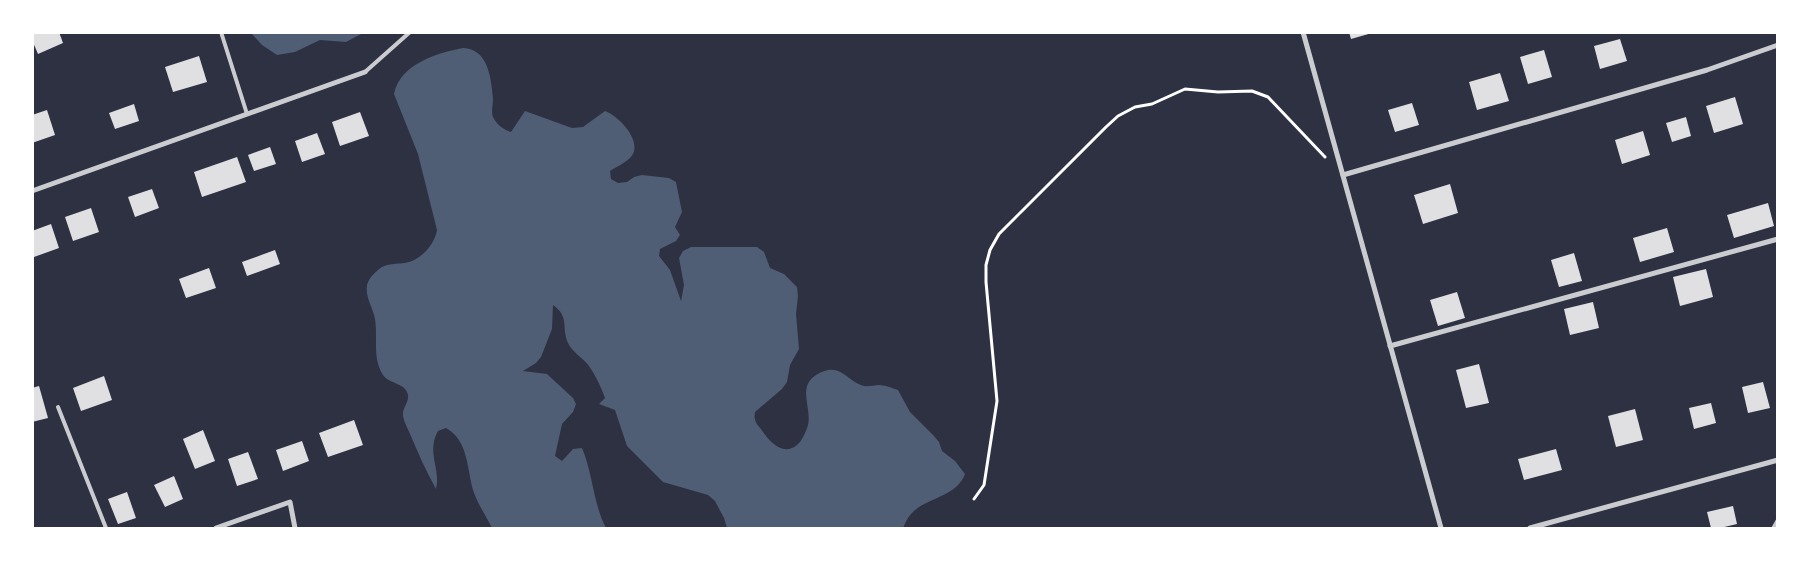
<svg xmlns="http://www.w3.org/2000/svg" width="1810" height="561" font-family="Roboto,sans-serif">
<rect width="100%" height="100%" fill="#2d3142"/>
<g fill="#4f5d75">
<path d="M251,33H363L346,42L320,40L295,52L277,55L262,45Z"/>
<path d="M463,48C488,49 491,77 493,98C493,104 491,112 493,117C497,125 504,130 511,132L525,111L572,128L583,127L605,111C619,116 645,143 630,158C625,163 616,167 610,171L611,179L618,183L627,182L634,177L642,175L669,178L676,182L682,212L675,227L680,235L676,241L660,249L659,256L670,270L681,301L684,285L679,258L683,251L691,247H757L764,252L770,268L784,274L797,287L798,296L796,314L799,349L790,365L787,382L782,389L755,412C755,414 754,417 755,419C755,422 759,427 761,429C769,442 785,459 800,442C803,438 807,429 808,425C812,408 797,387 816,375C840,360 846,381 864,386C868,387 874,385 879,385C885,385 892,388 898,390L910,412L934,436L939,442L942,451L955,461L965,474C956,498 926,497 911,514C907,518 905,524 903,528H727L724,518L715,501L708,495L663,482L627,446L615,410L599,404L605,398C601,387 596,376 589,366C583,358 572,352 568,343C561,327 570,317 553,305L552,329L541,357L536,363L523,371L547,374L573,398L576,404L573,412L562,424L555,456L562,461L573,449L582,448C593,474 593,503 606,528H492C486,516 477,503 473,490C467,468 468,440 446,428L438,431C426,452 441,469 436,489C426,471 418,453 410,434C408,429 404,422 403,416C402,408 409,403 408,395C406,383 389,384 383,375C372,358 378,338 375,319C373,308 365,297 367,286C367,281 373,274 377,271C385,262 398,265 409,262C423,258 435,243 437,230L418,154L394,94C400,64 437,53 463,48Z"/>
</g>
<g fill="#e0e0e3">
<path d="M32,32H59L63,43L38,54L32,40Z"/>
<path d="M1349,32H1372V33L1351,39Z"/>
<path d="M1620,39L1627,61L1600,69L1594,46Z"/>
<path d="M1544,50L1552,77L1528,84L1520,57Z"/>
<path d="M199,56L207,82L173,92L165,67Z"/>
<path d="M1500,73L1509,101L1477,110L1469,82Z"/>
<path d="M1735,97L1743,124L1714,133L1706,106Z"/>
<path d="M1412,103L1419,125L1395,132L1388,110Z"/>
<path d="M134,104L139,121L115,129L109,113Z"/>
<path d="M47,110L55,135L32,143V115Z"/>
<path d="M360,112L369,136L340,146L332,122Z"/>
<path d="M1686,117L1691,136L1672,142L1666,123Z"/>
<path d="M1643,131L1650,155L1622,164L1615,140Z"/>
<path d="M317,133L325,154L302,162L295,141Z"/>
<path d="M270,147L276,164L254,171L248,155Z"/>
<path d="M237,157L246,182L202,197L194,172Z"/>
<path d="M1450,184L1458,213L1423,224L1414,195Z"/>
<path d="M152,189L159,208L135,217L128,197Z"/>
<path d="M1768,203L1774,226L1734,238L1727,215Z"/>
<path d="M91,208L99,232L73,241L65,217Z"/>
<path d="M51,224L59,248L34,257L32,231Z"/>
<path d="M1667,228L1674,252L1640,262L1633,238Z"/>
<path d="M275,250L280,264L247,276L242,262Z"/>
<path d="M1574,253L1582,281L1559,287L1551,260Z"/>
<path d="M209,268L216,288L186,298L179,279Z"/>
<path d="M1706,269L1713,297L1680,306L1673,277Z"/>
<path d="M1457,292L1465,318L1438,326L1430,300Z"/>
<path d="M1593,302L1599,328L1570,335L1564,309Z"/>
<path d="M1479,364L1489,403L1466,408L1456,370Z"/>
<path d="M104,376L112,400L81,411L73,388Z"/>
<path d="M1763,382L1770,408L1748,413L1742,387Z"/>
<path d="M39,386L48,418L32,422V388Z"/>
<path d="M1711,403L1716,423L1694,429L1689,408Z"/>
<path d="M1635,409L1643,440L1616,447L1608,416Z"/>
<path d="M354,420L363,445L328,457L319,433Z"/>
<path d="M203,430L215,461L195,469L183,439Z"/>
<path d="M302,441L309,461L283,471L276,450Z"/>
<path d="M1556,449L1562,470L1524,480L1518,459Z"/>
<path d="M248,452L258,479L237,486L228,459Z"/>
<path d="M174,476L183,499L165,507L154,485Z"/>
<path d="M127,492L136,518L118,524L108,499Z"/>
<path d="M1733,506L1737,524L1720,528H1711L1707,512Z"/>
</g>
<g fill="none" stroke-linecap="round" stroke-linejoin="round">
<path stroke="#fff" stroke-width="3" d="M974,499L984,485L997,401L986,282V265L990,250L999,234L1106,127L1118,116L1135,107L1152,104L1185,89L1218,92L1252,91L1268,97L1325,157"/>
<g stroke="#caccd0" stroke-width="4">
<path d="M221,32L247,114"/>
<path d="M365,72L410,32"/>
<path d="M58,407L106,528"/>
</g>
<g stroke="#caccd0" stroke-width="5">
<path d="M1303,32L1441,528"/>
<path d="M1343,175L1707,70L1778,45"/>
<path d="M32,191L365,72"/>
<path d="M1390,346L1778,239"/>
<path d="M216,528L290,502L295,528"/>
<path d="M1530,528L1778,460"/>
<path d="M1774,528L1778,521"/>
</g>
</g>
<rect width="1810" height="561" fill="none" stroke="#ffffff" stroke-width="68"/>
</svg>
